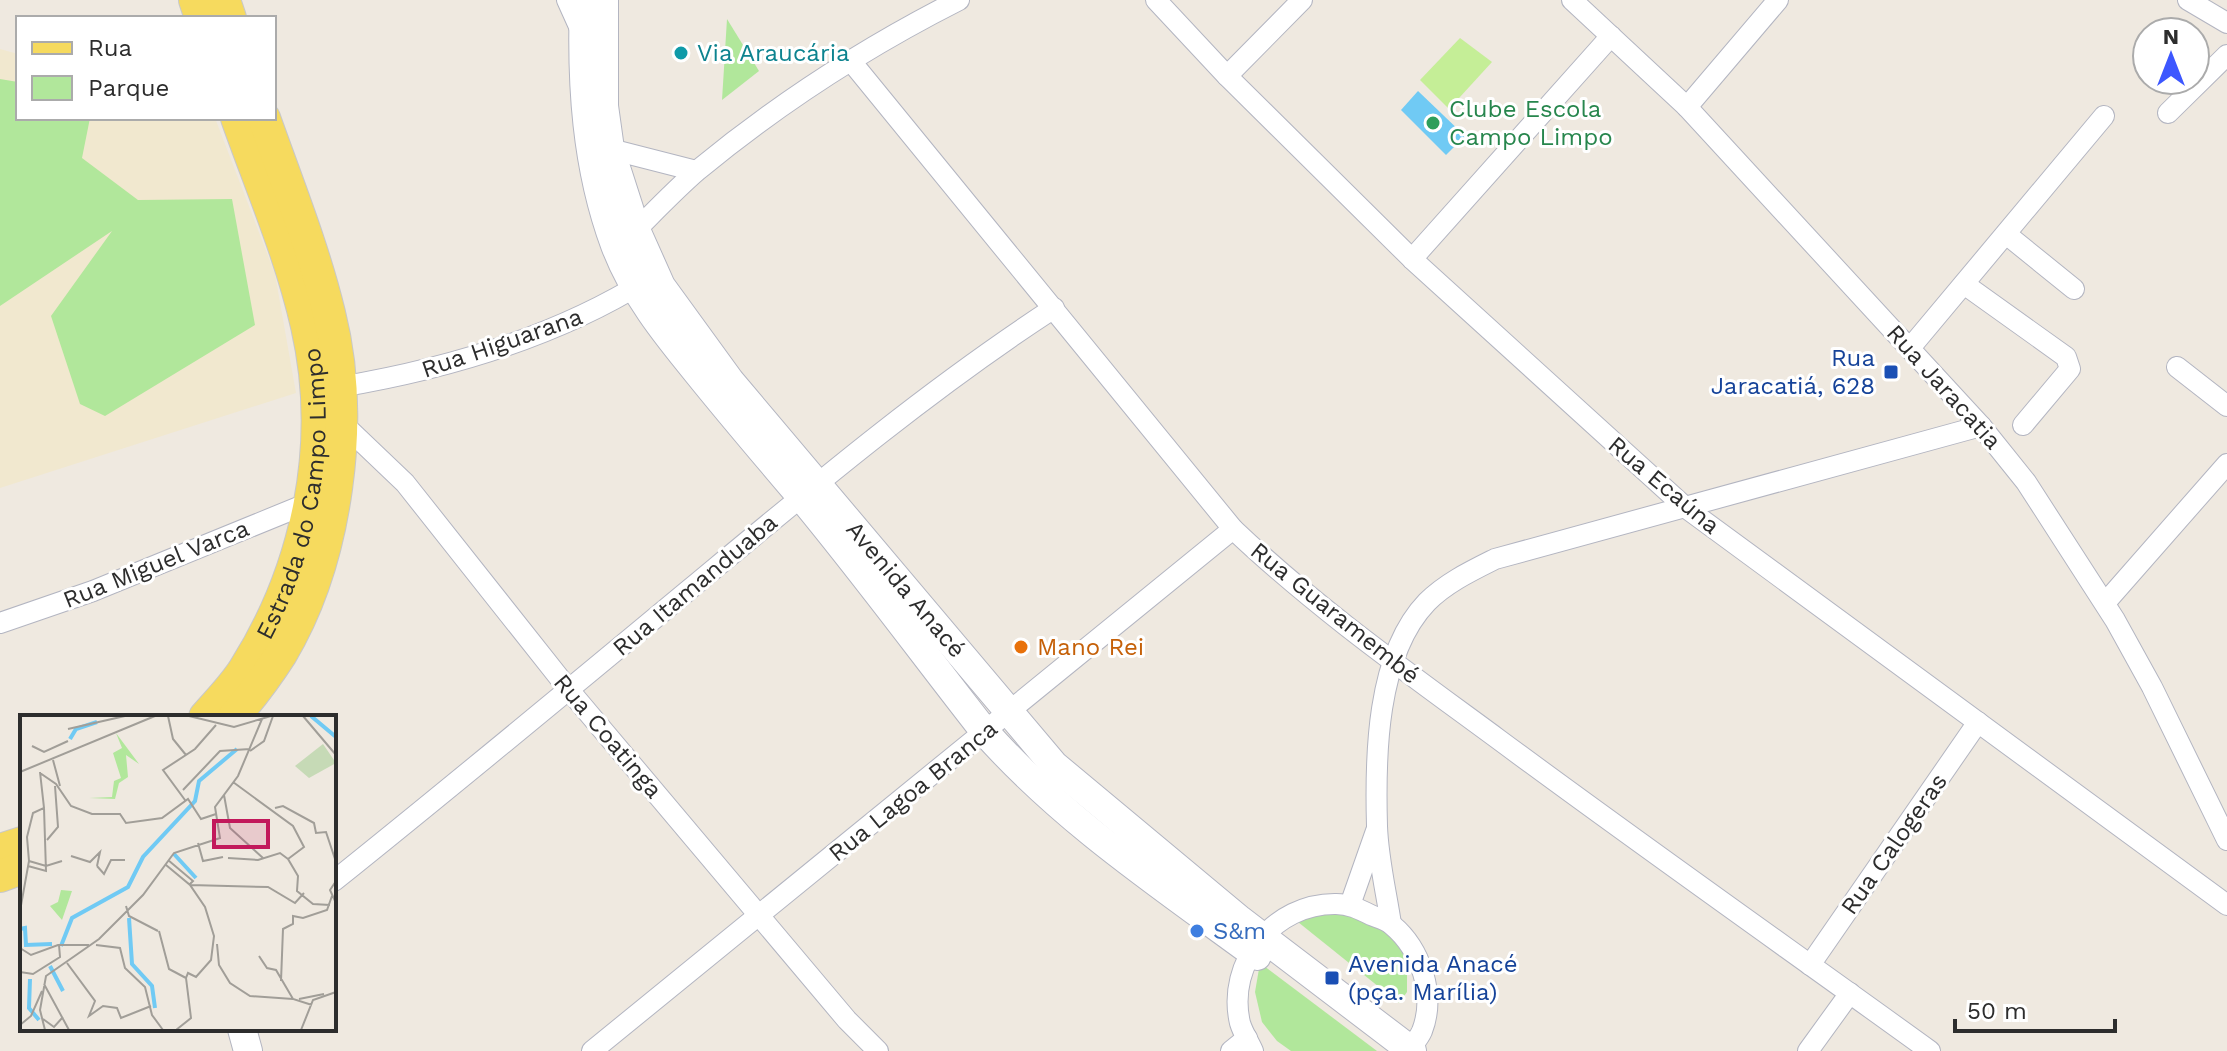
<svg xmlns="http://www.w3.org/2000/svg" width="2227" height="1051" font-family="'Work Sans',sans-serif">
<rect width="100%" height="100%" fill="#efe9e0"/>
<path fill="#f1e8cf" d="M0,49L18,54V118H215L275,274L296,393L0,488Z"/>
<g fill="#b1e79b">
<path d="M727,19L759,71L722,100Z"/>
<path d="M0,79L18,82V118H90L82,158L138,200L232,199L255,325L105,416L80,404L51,316L112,231L0,306Z"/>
<path d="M1363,911L1403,948L1407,965V992L1399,1003L1298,922L1311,914Z"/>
<path d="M1260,963L1377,1051H1291L1277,1041L1262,1022L1255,992Z"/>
</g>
<path fill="#c5ee97" d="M1460,38L1492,62L1449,109L1420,80Z"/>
<path fill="#70caf4" d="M1418,91L1465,136L1446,155L1401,110Z"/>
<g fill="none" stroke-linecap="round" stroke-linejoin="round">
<g stroke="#b3b5c1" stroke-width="22">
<g id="street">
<path d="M567,0L581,31"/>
<path d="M1156,0L1227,76L1412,259L1686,508L2227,905"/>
<path d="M1572,0L1687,107L1981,426L2026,482L2115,620L2152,687L2227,840"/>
<path d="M2188,0L2227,23"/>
<path d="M850,60L1233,529C1315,607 1407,672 1498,739C1641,845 1786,947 1930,1051"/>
<path d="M1227,76L1302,0"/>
<path d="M1687,107L1778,0"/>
<path d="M2168,113L2227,55"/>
<path d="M610,149L696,171"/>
<path d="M636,230C656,210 676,189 698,170C778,104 866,47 959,0"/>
<path d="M2006,234L2074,289"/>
<path d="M1412,259L1611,36"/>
<path d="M1964,284L2066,357L2070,369L2023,425"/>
<path d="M1910,348L2104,116"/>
<path d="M2177,367L2227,406"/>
<path d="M340,387C447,369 554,338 647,280"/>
<path d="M340,421L405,483L569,690L847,1020L878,1051"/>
<path d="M2105,603L2227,464"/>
<path d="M0,623L93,591L311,502"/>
<path d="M334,881C454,785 572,687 690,589C808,491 925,392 1054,308"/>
<path d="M1350,905L1376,831"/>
<path d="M1391,924C1386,891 1378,858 1377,826C1375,757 1376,655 1427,602C1446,583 1471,571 1495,559L1981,426"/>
<path d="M1810,965L1978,722"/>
<path d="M592,1051L1233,529"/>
<path d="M1231,1051L1247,1038"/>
<path d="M1253,1051C1249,1042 1243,1033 1240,1023C1226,963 1274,903 1336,904C1349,904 1359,909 1371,915C1378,918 1387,920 1392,925C1421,949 1436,995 1422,1031C1419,1038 1413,1045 1408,1051"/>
<path d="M1808,1051L1850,993"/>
</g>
</g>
<g stroke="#b3b5c1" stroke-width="30">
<g id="secondary">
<path d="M584,0C581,83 586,167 615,245C633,293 665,333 697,372C730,413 764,453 798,493C863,571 923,653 985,732C1064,821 1162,886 1257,956"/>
<path id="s1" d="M604,0V106L610,149L636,230L661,286L730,381L1054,765L1240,920L1412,1051"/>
<path d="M242,1029L248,1051"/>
</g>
</g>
<g stroke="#c8c8c8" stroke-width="34">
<g id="primary">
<path d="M195,0L201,18"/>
<path d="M224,0L230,18"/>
<path id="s2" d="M205,717C218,702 233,687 244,670C308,569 334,444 307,326C291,255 261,186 237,118"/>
<path d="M234,717C251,697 267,676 281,654C337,560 356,419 329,313C313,247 287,183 264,118"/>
<path d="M0,850L22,843"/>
<path d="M0,876L22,868"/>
</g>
</g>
<use href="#street" stroke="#fff" stroke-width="20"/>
<use href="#secondary" stroke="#fff" stroke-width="28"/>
<use href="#primary" stroke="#f6da5e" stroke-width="32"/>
</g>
<circle fill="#0f9aa8" stroke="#fff" stroke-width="3" cx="681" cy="53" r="8"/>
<circle fill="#2e9e5b" stroke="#fff" stroke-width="3" cx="1433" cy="123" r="8"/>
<g fill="#1a4fb4" stroke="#fff" stroke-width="3">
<rect x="1883" y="364" width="16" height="16" rx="4"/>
<rect x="1324" y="970" width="16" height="16" rx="4"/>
</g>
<circle fill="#e8710a" stroke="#fff" stroke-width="3" cx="1021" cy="647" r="8"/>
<circle fill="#3f7fe0" stroke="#fff" stroke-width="3" cx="1197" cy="931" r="8"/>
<g text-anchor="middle" stroke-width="6" stroke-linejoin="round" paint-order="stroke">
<g font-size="24" fill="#0d838f" stroke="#fff" text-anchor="start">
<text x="697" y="61">Via Araucária</text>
</g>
<g font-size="24" fill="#27864d" stroke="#fff" text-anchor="start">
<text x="1449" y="117">Clube Escola<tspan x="1449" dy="28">Campo Limpo</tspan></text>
</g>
<g font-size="24" fill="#2d2d2d" stroke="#fff">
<text transform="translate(502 343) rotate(-19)" y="8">Rua Higuarana</text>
<text transform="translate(1944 387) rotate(48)" y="8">Rua Jaracatia</text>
<text transform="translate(1664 485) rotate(40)" y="8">Rua Ecaúna</text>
<text dy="8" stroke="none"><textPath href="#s2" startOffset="248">Estrada do Campo Limpo</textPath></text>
<text transform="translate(156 564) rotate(-22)" y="8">Rua Miguel Varca</text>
<text transform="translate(695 585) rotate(-40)" y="8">Rua Itamanduaba</text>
<text dy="8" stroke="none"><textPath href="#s1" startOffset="686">Avenida Anacé</textPath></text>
<text transform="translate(1335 613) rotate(39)" y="8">Rua Guaramembé</text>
<text transform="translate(608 736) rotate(50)" y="8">Rua Coatinga</text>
<text transform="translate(913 791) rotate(-39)" y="8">Rua Lagoa Branca</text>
<text transform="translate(1894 844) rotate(-55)" y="8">Rua Calogeras</text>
</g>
<g font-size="24" fill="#164399" stroke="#fff" text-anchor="end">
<text x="1875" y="366">Rua<tspan x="1875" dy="28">Jaracatiá, 628</tspan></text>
<text x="1348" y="972" text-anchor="start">Avenida Anacé<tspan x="1348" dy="28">(pça. Marília)</tspan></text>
</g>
<g font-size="24" fill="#c56008" stroke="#fff" text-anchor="start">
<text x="1037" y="655">Mano Rei</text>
</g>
<g font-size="24" fill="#366cbe" stroke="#fff" text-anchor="start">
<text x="1213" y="939">S&amp;m</text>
</g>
</g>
<g transform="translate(20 715)">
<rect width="316" height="316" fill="#efe9e0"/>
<path d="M96,18L119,49L106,40L108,62L99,68L95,84L69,83L92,82L94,66L101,63L93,38L102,33ZM41,175L52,176L42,205L30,191L38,187Z" fill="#b1e79b"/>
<path d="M303,29L316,48L289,63L275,51Z" fill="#c6dab6"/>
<path fill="none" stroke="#70caf4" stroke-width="4" d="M291,1L316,22M50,24L56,14L77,7M154,139L176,163M109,203L112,249L132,271L135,293M0,214L5,213L6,230L32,229M41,231L52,203L108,172L123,142L175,86L179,66L217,34M30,251L43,276M10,264L9,293L19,305"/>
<path fill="none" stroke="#a19e98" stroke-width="2" d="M148,1L153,24L166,40M169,1L214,12L251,1M283,1L316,40M48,14L105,1M12,31L24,37L48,26M230,36L244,26L253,1M33,45L40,71M0,57L135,1M20,58L36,69L51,91L72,99H100L106,108L142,103L168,84L181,104L196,99M213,67L273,111L284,132L268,144M163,75L200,36L230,34M204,80L210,113L243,143M165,85L143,55L175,34L196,10M255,93L263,91L294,108L296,118L306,117L316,147M27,125L38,112L35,71M178,128L183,146L203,142M51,141L70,147L80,137L77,151M208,143L238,145L260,138L268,144M268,144L278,161L277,176L293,189L310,190M148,145L173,166L170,169M9,146L26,151L42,146M146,150L170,170L185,192L194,221L191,245L176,262L168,258L166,263L171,303L156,315M8,151L26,156L24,93M77,151L84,159L91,145H105M316,166L310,175L316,188M170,170L248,172L275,188L284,178M106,191L109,201L138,216M0,196L9,146L7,122L13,98L24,93L20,57M139,216L149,254L166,263M197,229L199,250L210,268L230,281L273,284M76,230L100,233L105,253L125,272L132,300L143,315M0,233L11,240L38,230H69M239,241L247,253L256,255L273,284L292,290M47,248L75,286L69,301L83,291L97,293L101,303L131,291M0,257L13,259L40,242L39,230M261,266L263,214L273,209V201L283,203L307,195L312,181M24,269L49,315M279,284L304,279M23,304L34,312L43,302M0,310L11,301L22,276M25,315L20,295L26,261L79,224L123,180L154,138L200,123L195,92L218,61L242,4M281,315L293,285L316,277"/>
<path fill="#c2185b" fill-opacity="0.15" stroke="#c2185b" stroke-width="4" d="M194,106H248V132H194Z"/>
<rect width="316" height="316" fill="none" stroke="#2d2d2d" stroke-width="4"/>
</g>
<rect x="16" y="16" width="260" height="104" fill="#ffffff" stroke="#ababab" stroke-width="2"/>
<rect x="32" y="42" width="40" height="12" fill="#f6da5e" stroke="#ababab" stroke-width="2"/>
<text x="88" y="56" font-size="24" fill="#2d2d2d">Rua</text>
<rect x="32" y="76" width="40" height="24" fill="#b1e79b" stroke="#ababab" stroke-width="2"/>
<text x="88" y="96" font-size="24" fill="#2d2d2d">Parque</text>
<g transform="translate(2171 56)"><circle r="38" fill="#ffffff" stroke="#ababab" stroke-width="2"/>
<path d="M0-6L14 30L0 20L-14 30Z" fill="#3d57ff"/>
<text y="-12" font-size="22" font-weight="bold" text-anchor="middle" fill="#2d2d2d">N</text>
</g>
<path d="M1955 1019v12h160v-12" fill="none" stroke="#2d2d2d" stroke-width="4"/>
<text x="1967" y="1019" font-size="24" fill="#2d2d2d" stroke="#ffffff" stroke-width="6" paint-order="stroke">50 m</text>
</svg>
